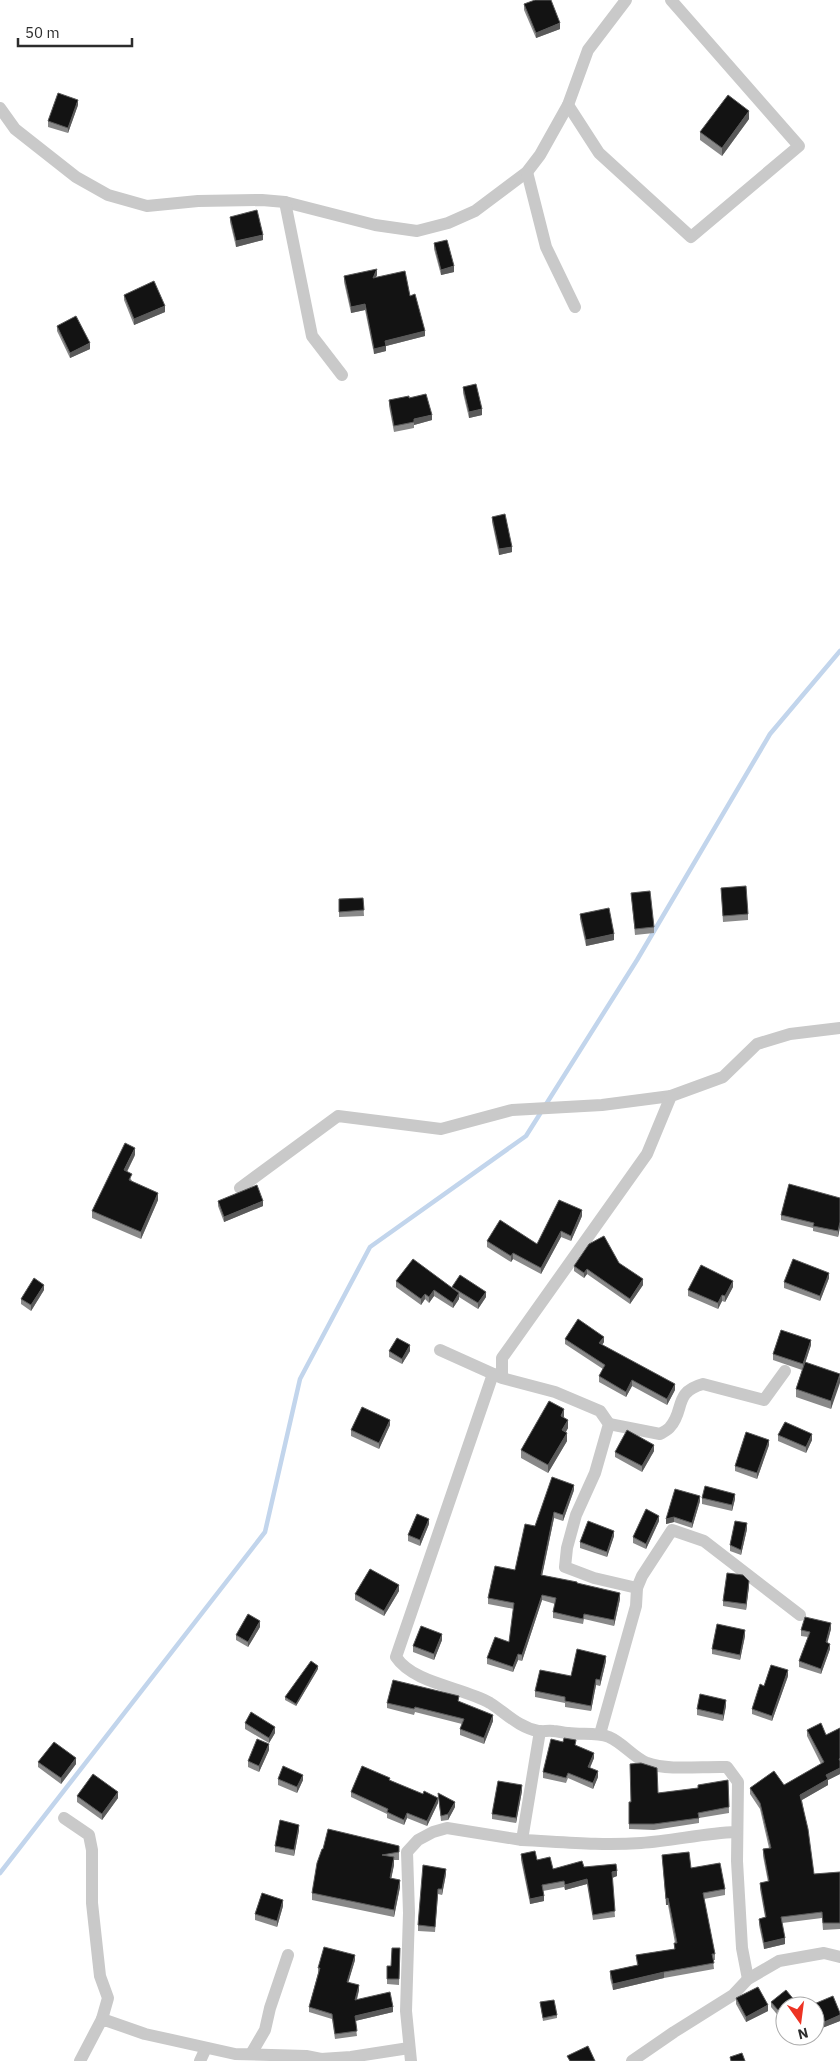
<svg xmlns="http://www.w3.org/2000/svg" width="840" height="2061" font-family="'IBM Plex Sans',sans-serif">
<rect width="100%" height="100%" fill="#fff"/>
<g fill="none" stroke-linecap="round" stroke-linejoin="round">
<path stroke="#c2d5ec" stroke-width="4.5" d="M0,1873L265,1532L300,1379L370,1247L526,1136L637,960L770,734L840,651"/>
<g stroke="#c9c9c9" stroke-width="12">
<path d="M568,105L599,153L691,237L799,146L671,0"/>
<path d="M0,108L15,129L76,177L108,195L147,206L198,201L262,200L285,202L375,225L417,231L448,223L475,211L527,172L540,155L568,105L588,50L626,0"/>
<path d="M527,172L546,247L575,307"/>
<path d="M285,202L312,336L342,375"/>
<path d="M240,1188L338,1116L441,1129L512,1110L602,1105L671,1096"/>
<path d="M440,1350L500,1377"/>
<path d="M493,1374L396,1657C414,1684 463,1687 490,1703C506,1713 518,1727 538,1731C543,1732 548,1730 553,1731C558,1731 563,1733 568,1733C582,1735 596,1732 609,1737C623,1743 633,1757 647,1763C669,1771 703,1766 727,1767L738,1782L737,1861L742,1948L748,1979"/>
<path d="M609,1424L660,1434C663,1432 668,1430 670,1427C685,1411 673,1392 703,1384L764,1400L785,1371"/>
<path d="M637,1588L642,1576L672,1530L704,1541L800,1615"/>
<path d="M600,1734L636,1606L637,1588L594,1578L565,1567L567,1548L576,1515L595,1473L609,1424L600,1411L555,1392L502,1378V1358L647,1154L671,1096L723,1077L757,1044L790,1034L840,1028"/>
<path d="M64,1818L89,1835L92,1850V1903L100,1976L108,1998L102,2019"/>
<path d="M522,1840C562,1842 601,1846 641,1843C673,1841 704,1833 736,1832"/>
<path d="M251,2054L265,2030L270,2008L288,1955"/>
<path d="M80,2061L102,2019L145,2034L235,2054L306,2056L321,2059L351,2057L409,2048"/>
<path d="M200,2061L206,2048"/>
<path d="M411,2061L406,2011L409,1913L407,1852L418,1840L433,1832L447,1828L522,1840L540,1731"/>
<path d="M632,2061L674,2032L733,1995L748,1979L779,1961L824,1953L840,1957"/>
</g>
</g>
<g fill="#898989">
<path d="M524,4L560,29L536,38L524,10Z"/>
<path d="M78,105L68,133L48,127V121Z"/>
<path d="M749,119L722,156L700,140V132Z"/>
<path d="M230,217L263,240L236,247L230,222Z"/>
<path d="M434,243L454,272L441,275L434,249Z"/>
<path d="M377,275L376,277L410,296L425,336L386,346V351L374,354L365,310L351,313L344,282V276Z"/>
<path d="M124,295L165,312L134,325L124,300Z"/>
<path d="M57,326L90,349L70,358L57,331Z"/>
<path d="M463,387L482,415L469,418L463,393Z"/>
<path d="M409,398L432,420L414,425V428L394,432L389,406V400Z"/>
<path d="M492,517L512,552L499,555L492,522Z"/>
<path d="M721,888L748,914V920L723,922Z"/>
<path d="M631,893L654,927V933L635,935Z"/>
<path d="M363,898L364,916L339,917V899Z"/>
<path d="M580,914L614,940L586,946L580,919Z"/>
<path d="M135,1155L127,1172L132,1181L158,1200L141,1239L92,1218V1211Z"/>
<path d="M840,1198V1227L838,1237L813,1231V1228L781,1220V1215Z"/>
<path d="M218,1201L263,1206L224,1222L218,1206Z"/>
<path d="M582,1216L571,1241L561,1237L541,1274L513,1259L511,1262L487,1247V1241L537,1244Z"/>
<path d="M619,1263L643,1285L630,1304L587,1274L584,1278L574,1271V1266Z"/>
<path d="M829,1278L820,1301L784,1288V1282Z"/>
<path d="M396,1281L452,1288V1287L486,1297L478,1309L459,1297V1299L453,1308L434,1296L429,1303L425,1299L421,1305L396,1287Z"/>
<path d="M733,1287L725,1302L722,1301L718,1309L688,1296V1290Z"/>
<path d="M44,1290L31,1311L21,1304V1299Z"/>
<path d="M565,1339L604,1342L602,1345L675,1390L667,1405L632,1386L626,1397L599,1382V1376L603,1369L565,1344Z"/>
<path d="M811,1345L805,1363L840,1374L831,1409L796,1397V1389L802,1370L773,1360V1354Z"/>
<path d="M389,1351H410L402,1364L389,1357Z"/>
<path d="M564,1418L568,1428L566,1432L567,1441L548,1473L521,1458V1450Z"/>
<path d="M390,1425L379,1449L351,1436V1430Z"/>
<path d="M778,1435L812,1440L806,1453L778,1441Z"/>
<path d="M769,1445L757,1479L735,1471V1466Z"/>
<path d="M654,1451L642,1472L615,1457V1452Z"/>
<path d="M574,1490L563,1521L554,1518L542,1575L577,1583L620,1599L614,1626L584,1619L583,1624L553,1618V1612L555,1604L542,1600L522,1661L518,1660L513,1672L487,1664V1658L509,1642L514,1609L488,1604V1598L515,1570L535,1526Z"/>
<path d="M702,1498L735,1499L732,1511L702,1504Z"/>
<path d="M700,1501L692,1528L674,1522L666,1524V1519Z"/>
<path d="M659,1521L646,1549L633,1543V1537Z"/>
<path d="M429,1524L420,1546L408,1541V1535Z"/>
<path d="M747,1529L741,1555L730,1551V1545Z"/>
<path d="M614,1536L607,1557L580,1548V1542Z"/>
<path d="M749,1586L746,1610L723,1606V1601Z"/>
<path d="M399,1591L384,1616L355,1600V1594Z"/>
<path d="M260,1627L248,1647L236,1640V1635Z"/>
<path d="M831,1629L827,1642L830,1649L821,1674L799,1667V1661L808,1637L801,1636V1630Z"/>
<path d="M745,1636L740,1660L712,1654V1649Z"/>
<path d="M442,1640L434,1660L413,1652V1646Z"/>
<path d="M606,1661L600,1686L596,1685L591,1711L565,1707V1703L535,1697V1691Z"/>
<path d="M318,1669L296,1706L285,1700V1697Z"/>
<path d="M788,1676L772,1721L752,1714V1709L764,1686Z"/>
<path d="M459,1702L493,1721L484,1744L460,1735V1729L462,1724L415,1712L414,1715L387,1708V1703Z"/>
<path d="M726,1706L723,1721L697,1715V1709Z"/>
<path d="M245,1723L275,1733L269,1743L245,1729Z"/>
<path d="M840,1728V1774L828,1780V1785L802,1800L814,1874L840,1872V1929L823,1930L822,1918L782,1923L785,1944L764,1949L759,1925V1919L765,1917L760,1889V1883L768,1882L763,1856V1849L769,1848L760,1809L750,1794V1788L784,1785L821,1764L807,1736V1730L826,1735Z"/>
<path d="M576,1745L594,1758L590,1768L598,1777L593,1789L568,1778L566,1783L543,1778V1772Z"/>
<path d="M269,1750L259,1772L248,1767V1761Z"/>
<path d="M38,1762L76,1764L61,1784L38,1767Z"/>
<path d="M278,1779L303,1780L297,1793L278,1785Z"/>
<path d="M390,1780L438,1803L427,1826L407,1818L404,1825L387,1818V1814L351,1797V1792Z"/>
<path d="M728,1780L729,1813L699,1818V1823L654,1830L629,1829V1802L658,1793L698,1788Z"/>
<path d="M522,1791L516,1823L492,1819V1814Z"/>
<path d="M438,1793L455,1807L448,1820L441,1821Z"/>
<path d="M77,1796L118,1798L102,1820L77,1802Z"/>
<path d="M299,1830L294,1856L275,1852V1846Z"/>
<path d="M399,1846V1860H394V1865L391,1878L400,1887L394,1917L312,1900V1893Z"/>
<path d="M521,1854L537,1860L553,1869L584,1867L617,1876L612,1878L615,1917L593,1920L587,1884L565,1890L564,1887L543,1891L544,1901L530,1904L521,1860Z"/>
<path d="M662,1855L691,1868L725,1889V1895L704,1899L715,1954V1960H713L714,1969L664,1978L613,1990L610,1978V1971L637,1965L636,1955L674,1949V1943H675L668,1905H666Z"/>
<path d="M446,1874L442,1895L438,1894L435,1932L418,1931V1925Z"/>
<path d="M283,1906L277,1927L255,1920V1914Z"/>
<path d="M400,1948L399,1985L387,1984V1966H391Z"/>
<path d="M355,1960L348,1982L359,1990L357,2000L393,2012L355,2021L357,2036L335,2039L332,2019L309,2012V2007L318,1973V1968Z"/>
<path d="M736,1998L768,2011L746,2022L736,2004Z"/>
<path d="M540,2002L557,2015V2018L543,2021Z"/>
<path d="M771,2002L785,2006V2024L771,2007Z"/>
<path d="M814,2004L840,2013V2021L822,2028L815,2012V2006H814Z"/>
</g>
<g fill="#5a5a5a">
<path d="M560,23V29L536,38V33Z"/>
<path d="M78,100V105L68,133V128Z"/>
<path d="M749,111V119L722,156V148Z"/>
<path d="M263,235V240L236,247V241Z"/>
<path d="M454,266V272L441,275V270Z"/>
<path d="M377,269V275L373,283V278Z"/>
<path d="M365,304V310L351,313V307Z"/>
<path d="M165,306V312L134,325V319Z"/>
<path d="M425,331V336L386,346V351L374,354V349L385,341Z"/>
<path d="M90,343V349L70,358V353Z"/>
<path d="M482,409V415L469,418V412Z"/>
<path d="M432,415V420L414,425V419Z"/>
<path d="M512,547V552L499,555V549Z"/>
<path d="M614,934V940L586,946V940Z"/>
<path d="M135,1148V1155L124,1177V1170Z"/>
<path d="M158,1193V1200L141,1239V1232Z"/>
<path d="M263,1201V1206L224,1222V1217Z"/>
<path d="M582,1210V1216L571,1241V1236Z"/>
<path d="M840,1222V1227L838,1237V1231Z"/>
<path d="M561,1231V1237L541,1274V1268Z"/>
<path d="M513,1253V1259L511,1262V1256Z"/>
<path d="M587,1269V1274L584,1278V1273Z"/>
<path d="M829,1273V1278L820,1301V1296Z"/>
<path d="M643,1279V1285L630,1304V1299Z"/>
<path d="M733,1281V1287L725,1302V1296Z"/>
<path d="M44,1285V1290L31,1311V1305Z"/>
<path d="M434,1290V1296L429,1303V1297Z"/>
<path d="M486,1292V1297L478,1309V1303Z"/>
<path d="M459,1293V1299L453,1308V1303Z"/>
<path d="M425,1294V1299L421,1305V1299Z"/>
<path d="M722,1295V1301L718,1309V1303Z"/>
<path d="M604,1337V1342L599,1349V1343Z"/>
<path d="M811,1340V1345L803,1370V1364Z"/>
<path d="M410,1345V1351L402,1364V1359Z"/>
<path d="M840,1375V1383L831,1409V1401Z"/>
<path d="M632,1380V1386L626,1397V1392Z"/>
<path d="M675,1384V1390L667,1405V1399Z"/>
<path d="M564,1409V1417L561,1424V1416Z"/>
<path d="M390,1420V1425L379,1449V1443Z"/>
<path d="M568,1420V1428L562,1438V1430Z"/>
<path d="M567,1433V1441L548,1473V1465Z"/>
<path d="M812,1434V1440L806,1453V1447Z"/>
<path d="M769,1440V1445L757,1479V1473Z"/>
<path d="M654,1445V1451L642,1472V1466Z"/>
<path d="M574,1485V1490L563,1521V1515Z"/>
<path d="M735,1494V1499L732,1511V1505Z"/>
<path d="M700,1496V1501L692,1528V1523Z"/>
<path d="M554,1512V1518L541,1581V1575Z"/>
<path d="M659,1516V1521L646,1549V1544Z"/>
<path d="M674,1517V1522L666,1524V1519Z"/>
<path d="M429,1519V1524L420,1546V1540Z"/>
<path d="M747,1523V1529L741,1555V1550Z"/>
<path d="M614,1531V1536L607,1557V1552Z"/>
<path d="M749,1581V1586L746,1610V1604Z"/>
<path d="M399,1585V1591L384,1616V1611Z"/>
<path d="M620,1593V1599L614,1626V1620Z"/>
<path d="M542,1595V1600L522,1661V1655Z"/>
<path d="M260,1621V1627L248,1647V1642Z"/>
<path d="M831,1623V1629L826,1648V1642Z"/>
<path d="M745,1630V1636L740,1660V1655Z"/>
<path d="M442,1634V1640L434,1660V1654Z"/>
<path d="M830,1644V1649L821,1674V1669Z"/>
<path d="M518,1654V1660L513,1672V1667Z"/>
<path d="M606,1656V1661L600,1686V1680Z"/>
<path d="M318,1666V1669L296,1706V1704Z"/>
<path d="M788,1670V1676L772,1721V1716Z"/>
<path d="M596,1679V1685L591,1711V1706Z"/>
<path d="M726,1700V1706L723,1721V1715Z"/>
<path d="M493,1715V1721L484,1744V1738Z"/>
<path d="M275,1727V1733L269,1743V1738Z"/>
<path d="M269,1744V1750L259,1772V1766Z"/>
<path d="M594,1753V1758L588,1772V1767Z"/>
<path d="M76,1758V1764L61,1784V1778Z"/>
<path d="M840,1768V1774L828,1780V1785L800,1801V1795L826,1775Z"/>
<path d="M598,1771V1777L593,1789V1783Z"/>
<path d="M303,1775V1780L297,1793V1787Z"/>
<path d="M522,1785V1791L516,1823V1818Z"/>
<path d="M118,1792V1798L102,1820V1814Z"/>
<path d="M438,1798V1803L427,1826V1821Z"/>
<path d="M455,1802V1807L448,1820V1814Z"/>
<path d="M407,1813V1818L404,1825V1820Z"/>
<path d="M299,1825V1830L294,1856V1850Z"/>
<path d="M394,1857V1865L390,1885V1878Z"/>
<path d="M446,1869V1874L442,1895V1889Z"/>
<path d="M617,1871V1876L612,1878V1872Z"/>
<path d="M587,1879V1884L565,1890V1885Z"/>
<path d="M400,1880V1887L394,1917V1910Z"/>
<path d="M544,1896V1901L530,1904V1899Z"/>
<path d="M668,1898V1905H666V1899Z"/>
<path d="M283,1900V1906L277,1927V1921Z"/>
<path d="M785,1938V1944L764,1949V1943Z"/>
<path d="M355,1955V1960L347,1987V1982Z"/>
<path d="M664,1972V1978L613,1990V1984Z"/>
<path d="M359,1985V1990L355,2005V2000Z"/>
<path d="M768,2005V2011L746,2022V2017Z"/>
<path d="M393,2007V2012L355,2021V2016Z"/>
<path d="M840,2015V2021L822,2028V2023Z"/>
</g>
<g fill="#131313" stroke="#5a5a5a">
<path d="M535,0H551L560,23L536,33L524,4Z"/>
<path d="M58,93L78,100L68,128L48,121Z"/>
<path d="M728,95L749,111L722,148L700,132Z"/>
<path d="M257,210L263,235L236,241L230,217Z"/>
<path d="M447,240L454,266L441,270L434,243Z"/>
<path d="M377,269L373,278L405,271L410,296L415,294L425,331L385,341L386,346L374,349L365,304L351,307L344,276Z"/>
<path d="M154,281L165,306L134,319L124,295Z"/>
<path d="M76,316L90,343L70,353L57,326Z"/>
<path d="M476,384L482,409L469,412L463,387Z"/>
<path d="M426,394L432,415L414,419V422L394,426L389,400L409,396V398Z"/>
<path d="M505,514L512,547L499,549L492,517Z"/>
<path d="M746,886L748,914L723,916L721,888Z"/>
<path d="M650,891L654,927L635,929L631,893Z"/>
<path d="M363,898L364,910L339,912V899Z"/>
<path d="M609,908L614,934L586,940L580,914Z"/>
<path d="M125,1143L135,1148L124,1170L132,1174L129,1180L158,1193L141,1232L92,1211Z"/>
<path d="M789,1184L840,1198V1222L838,1231L813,1226L814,1223L781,1215Z"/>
<path d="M257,1185L263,1201L224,1217L218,1201Z"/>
<path d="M559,1200L582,1210L571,1236L561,1231L541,1268L513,1253L511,1256L487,1241L500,1220L537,1244Z"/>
<path d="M604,1236L619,1263L643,1279L630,1299L587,1269L584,1273L574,1266L589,1244Z"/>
<path d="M413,1259L459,1293L453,1303L434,1290L429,1297L425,1294L421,1299L396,1281Z"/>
<path d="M793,1259L829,1273L820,1296L784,1282Z"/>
<path d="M701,1265L733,1281L725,1296L722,1295L718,1303L688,1290Z"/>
<path d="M460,1275L486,1292L478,1303L452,1287Z"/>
<path d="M34,1278L44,1285L31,1305L21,1299Z"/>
<path d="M578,1319L604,1337L599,1343L675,1384L667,1399L632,1380L626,1392L599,1376L605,1365L565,1339Z"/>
<path d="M781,1330L811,1340L803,1364L773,1354Z"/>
<path d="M397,1338L410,1345L402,1359L389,1351Z"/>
<path d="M805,1362L840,1374L831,1401L796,1389Z"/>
<path d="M549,1401L564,1409L561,1416L568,1420L562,1430L567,1433L548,1465L521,1450Z"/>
<path d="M362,1407L390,1420L379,1443L351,1430Z"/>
<path d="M785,1422L812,1434L806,1447L778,1435Z"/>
<path d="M627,1430L654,1445L642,1466L615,1452Z"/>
<path d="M746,1432L769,1440L757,1473L735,1466Z"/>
<path d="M552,1477L574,1485L563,1515L554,1512L541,1575L577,1582V1583L620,1593L614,1620L584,1614L583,1619L553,1612L556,1598L542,1595L522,1655L518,1654L513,1667L487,1658L495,1637L509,1642L514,1603L488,1598L495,1566L515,1570L525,1524L535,1526Z"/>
<path d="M705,1486L735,1494L732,1505L702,1498Z"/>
<path d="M675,1489L700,1496L692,1523L674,1517L666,1519Z"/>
<path d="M646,1509L659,1516L646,1544L633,1537Z"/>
<path d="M417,1514L429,1519L420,1540L408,1535Z"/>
<path d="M588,1521L614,1531L607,1552L580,1542Z"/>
<path d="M735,1521L747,1523L741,1550L730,1545Z"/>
<path d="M370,1569L399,1585L384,1611L355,1594Z"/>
<path d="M727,1573L743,1575L749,1581L746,1604L723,1601Z"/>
<path d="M248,1614L260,1621L248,1642L236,1635Z"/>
<path d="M805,1617L831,1623L826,1642L830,1644L821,1669L799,1661L810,1632L801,1630Z"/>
<path d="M717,1624L745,1630L740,1655L712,1649Z"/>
<path d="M421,1626L442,1634L434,1654L413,1646Z"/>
<path d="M577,1649L606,1656L600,1680L596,1679L591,1706L565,1701V1697L535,1691L540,1670L571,1676Z"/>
<path d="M311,1661L318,1666L296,1704L285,1697Z"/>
<path d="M771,1665L788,1670L772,1716L752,1709L760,1684L764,1686Z"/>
<path d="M393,1680L459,1696L458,1701L493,1715L484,1738L460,1729L464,1719L415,1707L414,1709L387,1703Z"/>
<path d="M700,1694L726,1700L723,1715L697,1709Z"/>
<path d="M251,1712L275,1727L269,1738L245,1723Z"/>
<path d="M821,1723L826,1735L840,1728V1758L839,1759L840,1761V1768L826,1775L828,1779L800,1795L808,1829L814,1874L840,1872V1923H823L822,1912L781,1917L785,1938L764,1943L759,1919L766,1917L760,1883L769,1881L763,1849L771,1848L760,1803L750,1788L774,1771L784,1785L824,1762L807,1730Z"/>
<path d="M564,1738L576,1740L575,1745L594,1753L588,1767L598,1771L593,1783L568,1773L566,1778L543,1772L551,1739L563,1742Z"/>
<path d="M257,1739L269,1744L259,1766L248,1761Z"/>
<path d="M54,1742L76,1758L61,1778L38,1762Z"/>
<path d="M641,1763L657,1768L658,1793L698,1788V1785L728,1780L729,1807L698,1813L699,1818L654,1824H629V1802H631L630,1764Z"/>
<path d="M283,1766L303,1775L297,1787L278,1779Z"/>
<path d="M362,1766L390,1778L389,1780L423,1794L424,1791L438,1798L427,1821L407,1813L404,1820L387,1812L388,1809L351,1792Z"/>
<path d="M93,1774L118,1792L102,1814L77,1796Z"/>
<path d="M498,1781L522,1785L516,1818L492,1814Z"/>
<path d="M438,1793L455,1802L448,1814L441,1816Z"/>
<path d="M280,1820L299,1825L294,1850L275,1846Z"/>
<path d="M328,1829L399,1846V1852L382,1855L394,1857L390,1878L400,1880L394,1910L312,1893L317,1863L322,1849H323Z"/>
<path d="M535,1851L537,1860L550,1857L553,1869L582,1861L584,1867L616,1864L617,1871L612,1872L615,1911L593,1915L587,1879L565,1885L564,1881L542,1885L544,1896L530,1899L521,1854Z"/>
<path d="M689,1852L691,1868L720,1863L725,1889L703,1893L715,1954H712L714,1963L664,1972L613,1984L610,1971L638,1965L636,1955L675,1949L674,1943H677L668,1898L666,1899L662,1855Z"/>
<path d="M423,1865L446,1869L442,1889H438L435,1927L418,1925Z"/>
<path d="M262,1893L283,1900L277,1921L255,1914Z"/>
<path d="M324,1947L355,1955L347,1982L359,1985L355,2000L390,1992L393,2007L355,2016L357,2031L335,2034L332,2014L309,2007L320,1968H318Z"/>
<path d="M392,1948H400L399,1979H387V1966H391Z"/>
<path d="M758,1987L768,2005L746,2017L736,1998Z"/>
<path d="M786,1990L799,2006H785V2018L771,2002Z"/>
<path d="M833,1996L840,2013V2015L822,2023L814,2004Z"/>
<path d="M554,2000L557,2015L543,2018L540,2002Z"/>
<path d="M588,2046L595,2061H570L567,2056Z"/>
<path d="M742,2053L745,2061H731L730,2057Z"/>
</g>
<g transform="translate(800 2021) rotate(166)"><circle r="24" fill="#ffffff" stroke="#ababab"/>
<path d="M0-4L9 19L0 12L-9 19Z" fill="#ed3323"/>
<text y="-8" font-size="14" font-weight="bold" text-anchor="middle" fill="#2c2c2c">N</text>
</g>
<path d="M18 38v8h114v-8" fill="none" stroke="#2c2c2c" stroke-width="2.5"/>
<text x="25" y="38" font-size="15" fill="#2c2c2c" stroke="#ffffff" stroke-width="4" paint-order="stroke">50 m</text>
</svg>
